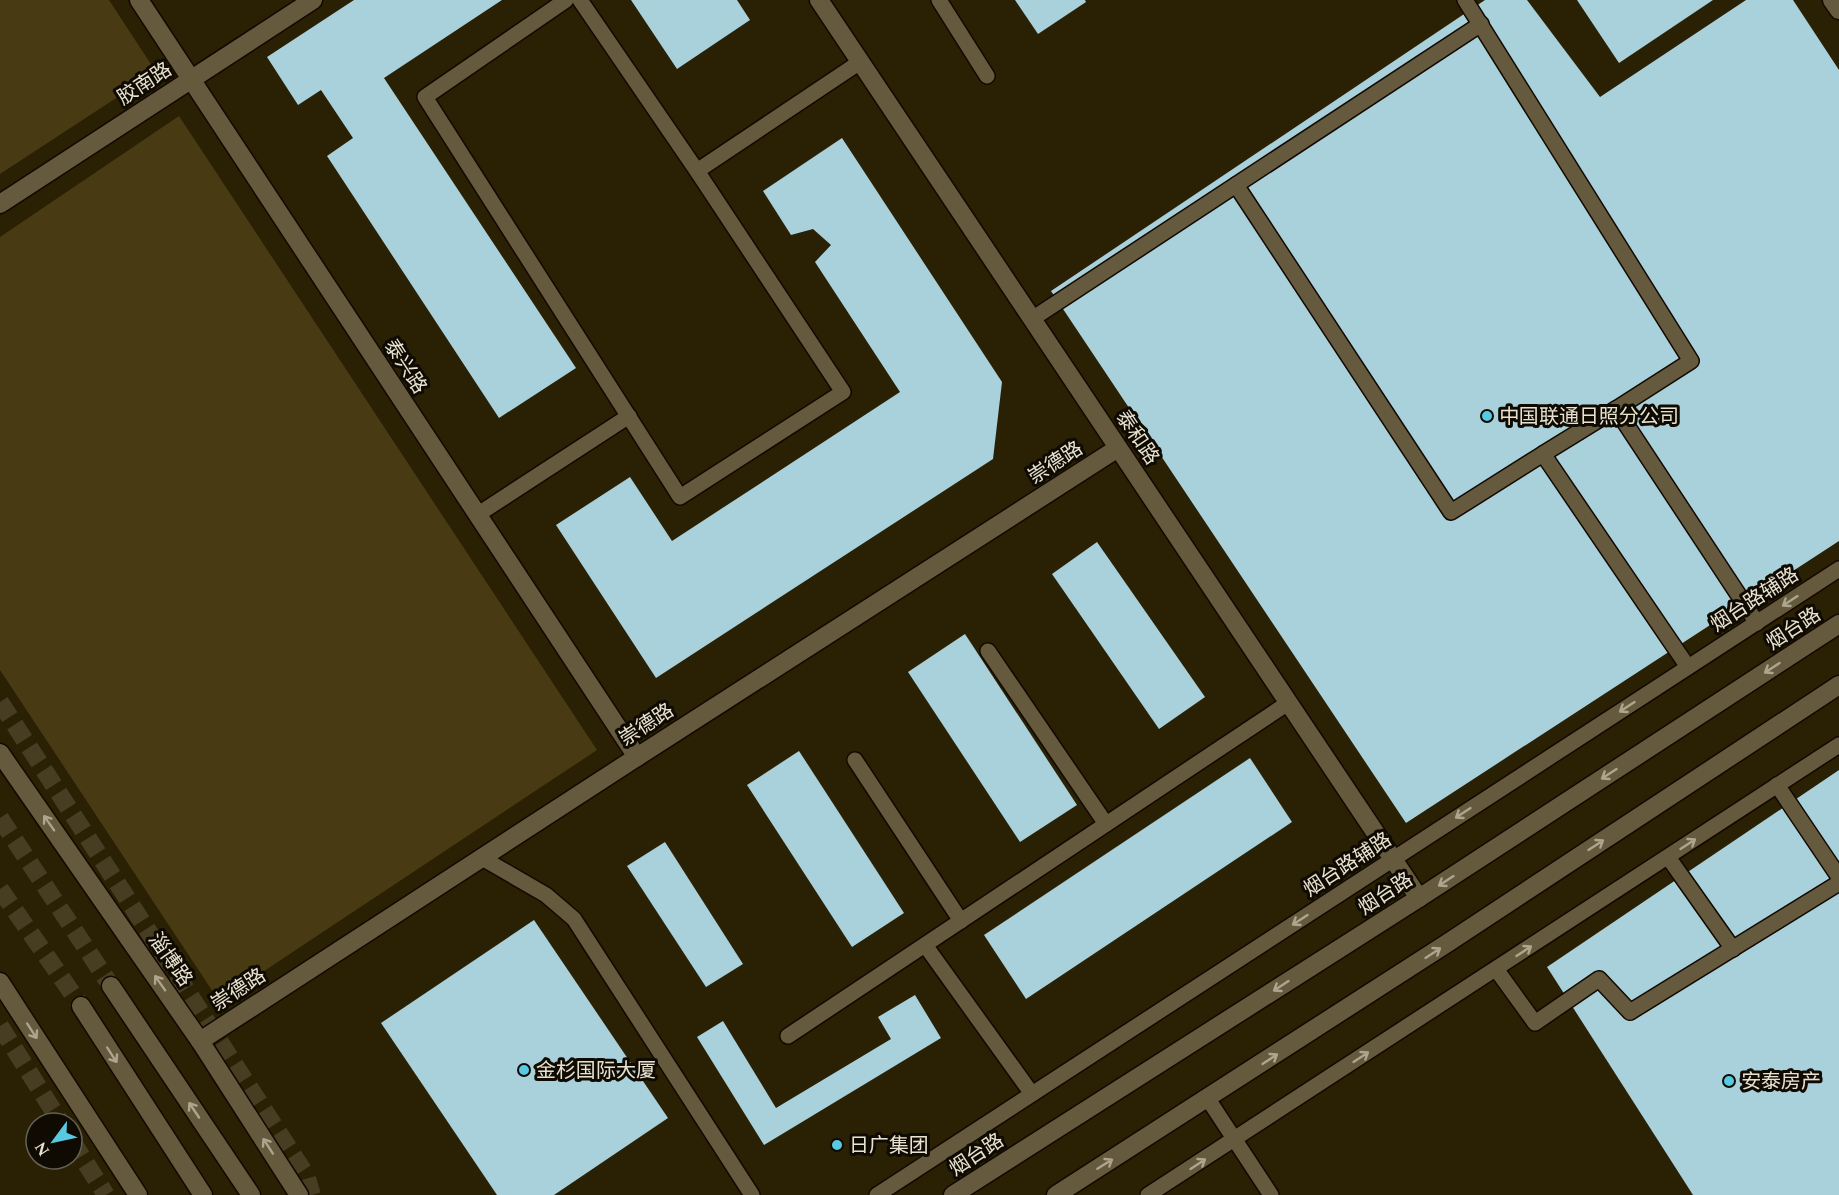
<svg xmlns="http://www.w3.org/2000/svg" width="1839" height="1195" font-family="Spectral,'Noto Sans SC',serif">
<rect width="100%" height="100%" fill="#2a2004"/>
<g fill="#483a12">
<path d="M0,0H109L156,72L0,174Z"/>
<path d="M179,116L597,750L219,1001L0,670V237Z"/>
</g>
<g fill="#a8d1dc">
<path d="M354,0H502L384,78L576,368L499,418L327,156L353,138L321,90L298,105L267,57Z"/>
<path d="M631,0H737L750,20L677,69Z"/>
<path d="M1015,0H1085L1086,2L1038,34Z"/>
<path d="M1485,0H1527L1600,97L1746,0H1793L1839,70V541L1406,823L1051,291Z"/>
<path d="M1577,0H1713L1619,63Z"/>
<path d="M842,138L1002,382L993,459L656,678L556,525L630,477L672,541L900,392L815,262L831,245L813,229L791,235L763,191Z"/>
<path d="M1097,542L1205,697L1159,729L1052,574Z"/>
<path d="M965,634L1077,805L1020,842L908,672Z"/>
<path d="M799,751L904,913L852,947L747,785Z"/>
<path d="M1250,758L1292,822L1026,999L984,935Z"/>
<path d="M1839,770V1195H1693L1547,967Z"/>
<path d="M665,842L743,964L706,987L627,866Z"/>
<path d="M534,920L668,1118L554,1195H497L381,1023Z"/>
<path d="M915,995L941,1038L764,1145L697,1037L723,1021L776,1108L891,1039L878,1017Z"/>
</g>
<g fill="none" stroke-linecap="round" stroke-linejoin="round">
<g stroke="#463d23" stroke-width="18" stroke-dasharray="18 9" stroke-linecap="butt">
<path d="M0,702L306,1175L312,1195"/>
<path d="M0,818L111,986"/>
<path d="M0,889L81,1006"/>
<path d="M0,1026L61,1123"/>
<path d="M72,1141L106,1195"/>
</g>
<g stroke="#130900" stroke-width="18">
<g id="lane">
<path d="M566,0L425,97L680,497L843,392L697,171L580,0"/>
<path d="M939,0L987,76"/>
<path d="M1465,0L1691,361L1616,409L1757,623"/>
<path d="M697,171L860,62"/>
<path d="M1236,185L1451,512L1543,454L1688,667"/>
<path d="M1032,319L1481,24"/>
<path d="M1543,454L1616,409"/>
<path d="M477,515L629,416"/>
<path d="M988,651L1106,824"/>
<path d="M855,760L961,921"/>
<path d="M1777,785L1839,877"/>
<path d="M1668,857L1733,949"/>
<path d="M482,858L546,895L574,919L752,1195"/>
<path d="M925,945L1032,1094"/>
<path d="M1496,969L1535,1023L1599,979L1630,1012L1839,883"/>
<path d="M788,1036L1288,703"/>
<path d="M1208,1099L1271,1195"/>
<path d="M877,1195L1839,569"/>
<path d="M1148,1195L1839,745"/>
</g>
</g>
<g stroke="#130900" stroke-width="21">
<g id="street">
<path d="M139,0L637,757"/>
<path d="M819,0L1419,898"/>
<path d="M0,204L313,0"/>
<path d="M0,753L200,1041L299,1195"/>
<path d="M0,982L138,1195"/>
<path d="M200,1041L637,757L1118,448"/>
</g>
</g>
<g stroke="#130900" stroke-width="21">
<g id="secondary">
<path d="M1832,0L1839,10"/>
<path d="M111,986L251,1195"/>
<path d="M81,1006L203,1195"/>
<path d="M953,1195L1419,898L1839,624"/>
<path d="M1056,1195L1446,944L1839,685"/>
</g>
</g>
<use href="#lane" stroke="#655a3d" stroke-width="15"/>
<use href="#street" stroke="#655a3d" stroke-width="18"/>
<use href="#secondary" stroke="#655a3d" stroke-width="18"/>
</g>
<defs><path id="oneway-shaft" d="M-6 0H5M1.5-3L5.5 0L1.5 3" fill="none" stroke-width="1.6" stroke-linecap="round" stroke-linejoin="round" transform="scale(1.5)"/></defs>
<g stroke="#ada58e">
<use href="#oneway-shaft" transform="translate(1790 601) rotate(147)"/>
<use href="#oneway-shaft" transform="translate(1772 668) rotate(147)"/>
<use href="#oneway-shaft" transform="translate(1627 707) rotate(147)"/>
<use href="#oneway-shaft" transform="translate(1609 774) rotate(147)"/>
<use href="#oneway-shaft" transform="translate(1463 813) rotate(147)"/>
<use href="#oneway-shaft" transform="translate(49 823) rotate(-125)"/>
<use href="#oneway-shaft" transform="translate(1688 844) rotate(-33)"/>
<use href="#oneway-shaft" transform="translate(1596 845) rotate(-33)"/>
<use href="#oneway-shaft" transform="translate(1446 881) rotate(147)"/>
<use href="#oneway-shaft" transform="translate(1300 920) rotate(147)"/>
<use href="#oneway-shaft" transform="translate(1524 951) rotate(-33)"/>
<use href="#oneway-shaft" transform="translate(1433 953) rotate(-33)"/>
<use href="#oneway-shaft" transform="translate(160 983) rotate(-125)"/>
<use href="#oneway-shaft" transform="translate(1281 986) rotate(147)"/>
<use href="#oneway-shaft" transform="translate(32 1031) rotate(57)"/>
<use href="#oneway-shaft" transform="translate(112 1055) rotate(57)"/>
<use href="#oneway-shaft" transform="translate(1361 1057) rotate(-33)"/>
<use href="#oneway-shaft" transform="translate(1270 1059) rotate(-33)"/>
<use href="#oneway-shaft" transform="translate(194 1110) rotate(-124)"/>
<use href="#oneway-shaft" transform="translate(268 1146) rotate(-123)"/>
<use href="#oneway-shaft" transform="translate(1105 1164) rotate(-32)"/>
<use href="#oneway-shaft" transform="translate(1198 1164) rotate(-33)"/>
</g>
<g fill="#58c9e3" stroke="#0f0b02" stroke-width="2">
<circle cx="1487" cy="416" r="6"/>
<circle cx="524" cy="1070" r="6"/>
<circle cx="1729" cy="1081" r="6"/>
<circle cx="837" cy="1145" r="6"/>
</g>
<g text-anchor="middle" stroke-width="6" stroke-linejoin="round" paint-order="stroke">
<g font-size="20" fill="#e8e2d1" stroke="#0f0b02">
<text transform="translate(144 83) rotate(-33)" y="7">胶南路</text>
<text transform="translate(406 366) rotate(57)" y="7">泰兴路</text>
<text transform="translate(1138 437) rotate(56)" y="7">泰和路</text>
<text transform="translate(1055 462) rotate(-33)" y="7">崇德路</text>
<text transform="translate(1754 599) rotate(-33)" y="7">烟台路辅路</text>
<text transform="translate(1793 628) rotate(-33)" y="7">烟台路</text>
<text transform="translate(646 724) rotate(-33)" y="7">崇德路</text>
<text transform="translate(1347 864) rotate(-33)" y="7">烟台路辅路</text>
<text transform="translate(1385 893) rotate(-33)" y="7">烟台路</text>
<text transform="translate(171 959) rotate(55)" y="7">淄博路</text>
<text transform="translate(238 989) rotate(-33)" y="7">崇德路</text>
<text transform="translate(976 1154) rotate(-33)" y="7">烟台路</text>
</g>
<g font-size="20" fill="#e8e2d1" stroke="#0f0b02" text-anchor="start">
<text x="1499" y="423">中国联通日照分公司</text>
<text x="536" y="1077">金杉国际大厦</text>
<text x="1741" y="1088">安泰房产</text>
<text x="849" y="1152">日广集团</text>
</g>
</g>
<g transform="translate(54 1141) rotate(237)"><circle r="28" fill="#0f0b02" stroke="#666155" stroke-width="1.5"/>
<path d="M0-4.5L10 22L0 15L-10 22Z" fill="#58c9e3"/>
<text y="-9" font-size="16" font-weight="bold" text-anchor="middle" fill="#e8e2d1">N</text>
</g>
</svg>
